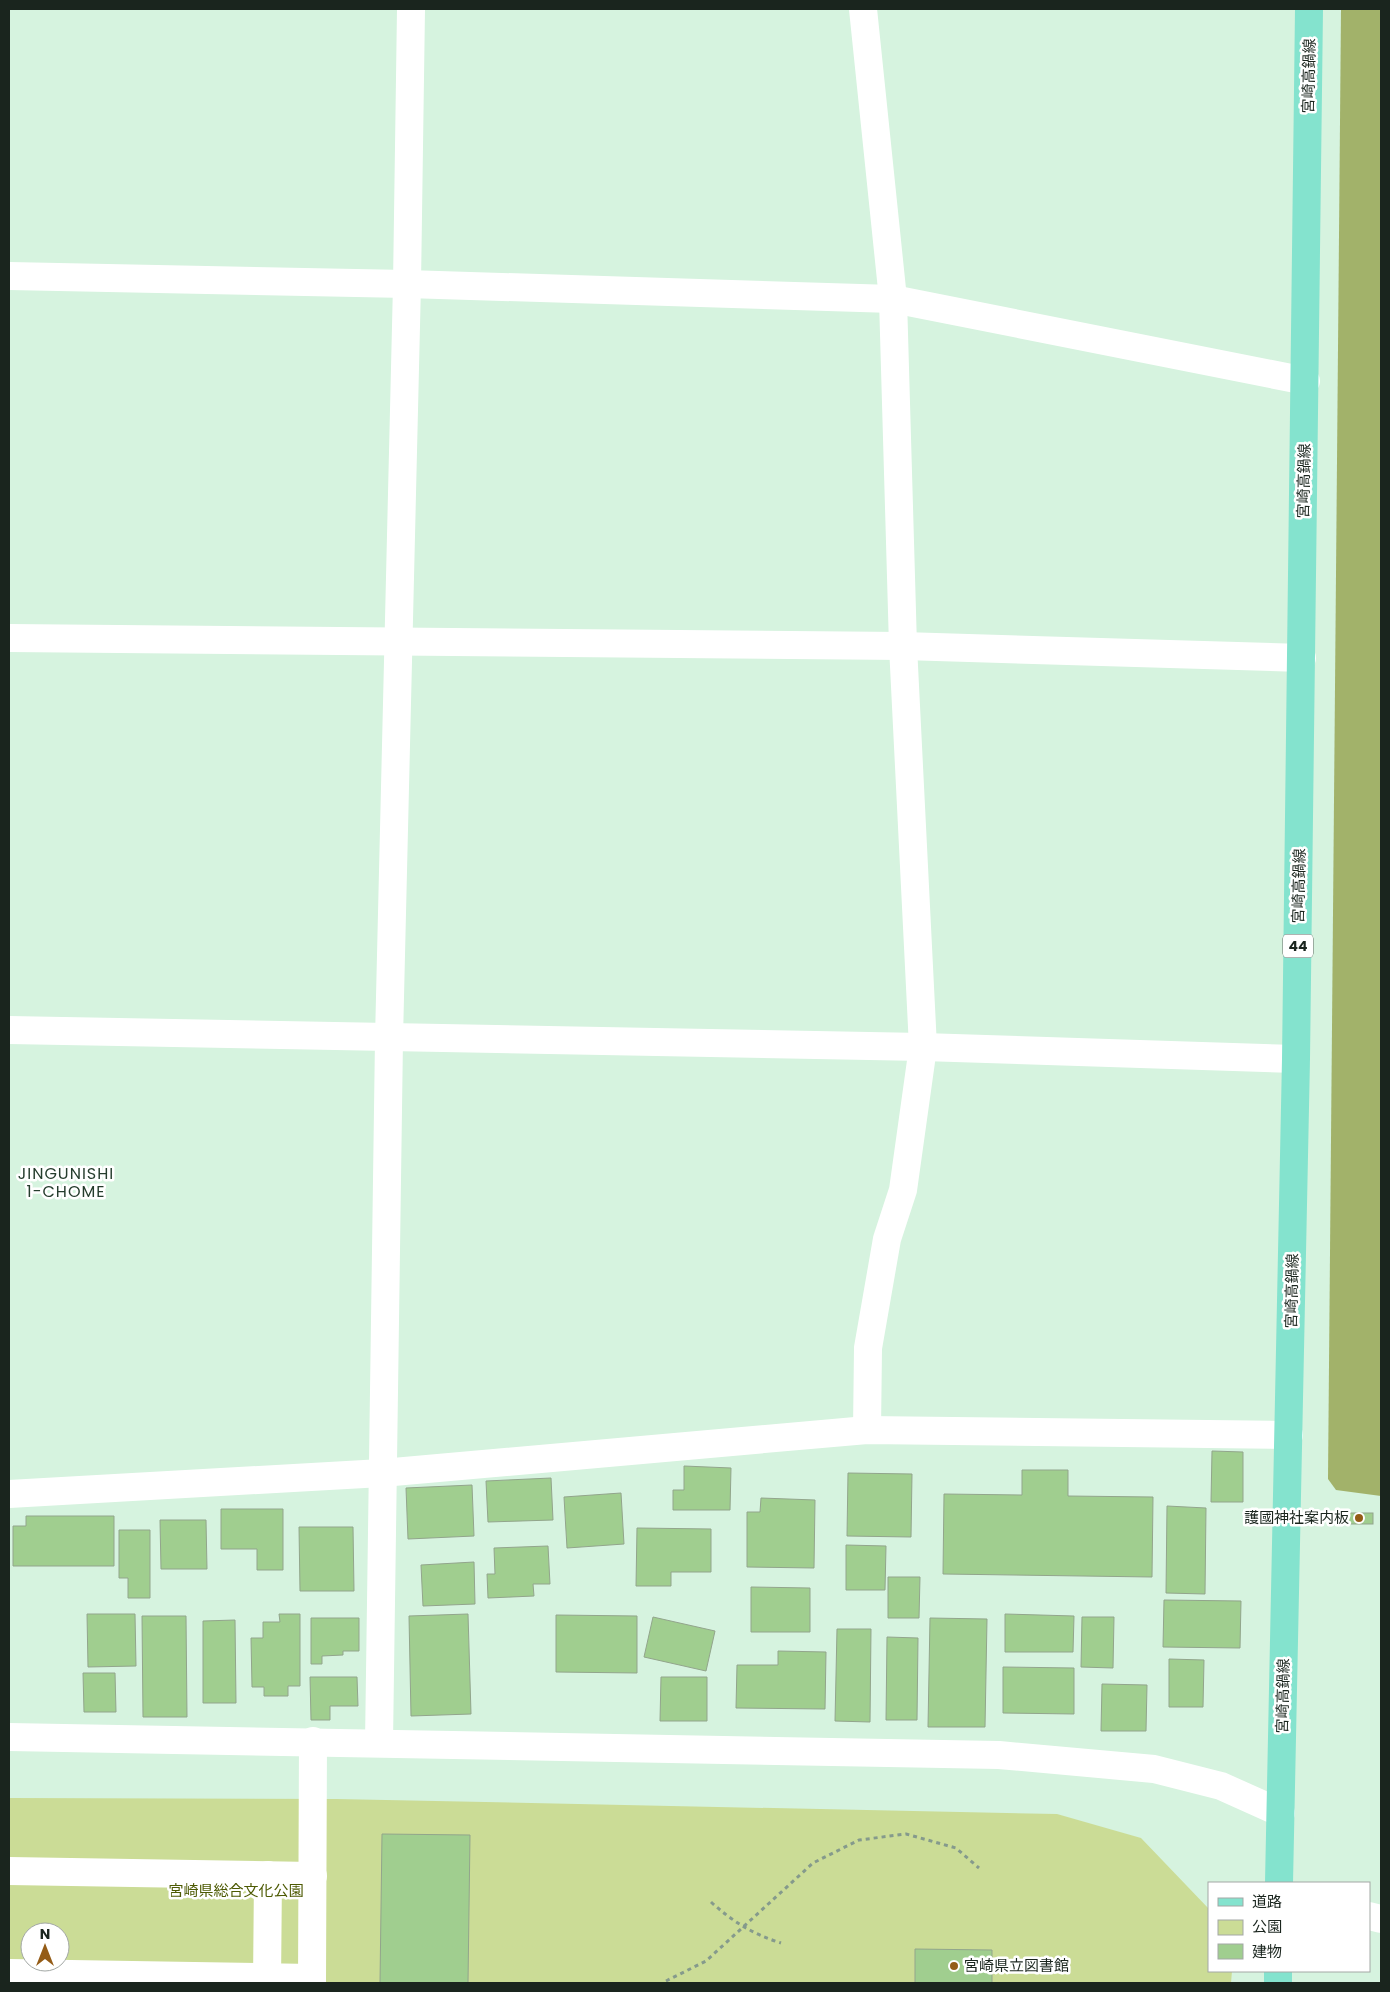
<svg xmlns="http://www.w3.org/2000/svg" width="1390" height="1992" font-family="Poppins,'Noto Sans JP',sans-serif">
<rect width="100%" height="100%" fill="#d6f3df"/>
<path fill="#cbdc96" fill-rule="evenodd" d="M9,1798L336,1799L1057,1814L1141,1838L1209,1909V1971H1232L1231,1983H9ZM30,1932H60V1962H30Z"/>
<path fill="#a2b26a" d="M1341,9H1381V1496L1336,1490L1328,1479Z"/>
<g fill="#a0ce8f" stroke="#92a58c">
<path d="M1212,1451L1243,1452V1502H1211Z"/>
<path d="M684,1466L731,1468L730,1510H673V1490H684Z"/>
<path d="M1022,1470H1068V1496L1153,1497L1152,1577L943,1574L944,1494L1022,1495Z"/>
<path d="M848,1473L912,1474L911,1537L847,1536Z"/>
<path d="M551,1478L553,1520L488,1522L486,1481Z"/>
<path d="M472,1485L474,1536L408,1539L406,1488Z"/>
<path d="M621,1493L624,1544L567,1548L564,1497Z"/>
<path d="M761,1498L815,1500L814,1568L747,1567V1512H760Z"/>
<path d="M1167,1506L1206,1508L1205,1594L1166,1593Z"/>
<path d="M221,1509H283V1570H257V1549H221Z"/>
<rect x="1344" y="1513" width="29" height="11"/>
<path d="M26,1516H114V1566H13V1526H26Z"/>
<path d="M160,1520H206L207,1569H161Z"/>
<path d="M299,1527H353L354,1591H300Z"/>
<path d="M637,1528L711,1529V1572H671V1586H636Z"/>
<path d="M119,1530H150V1598H128V1578H119Z"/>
<path d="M846,1545L886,1546L885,1590H846Z"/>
<path d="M548,1546L550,1584H533L534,1596L488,1598L487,1574H495L494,1548Z"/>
<path d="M474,1562L475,1604L423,1606L421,1565Z"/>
<path d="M888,1577H920L919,1618H888Z"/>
<path d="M751,1587L810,1588V1632H751Z"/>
<path d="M1164,1600L1241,1601L1240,1648L1163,1647Z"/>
<path d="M87,1614H135L136,1666L88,1667Z"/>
<path d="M279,1614H300V1686H288V1696H264V1687H252L251,1638H263V1622H280Z"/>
<path d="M468,1614L471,1714L411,1716L409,1616Z"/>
<path d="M1005,1614L1074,1616L1073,1652H1005Z"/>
<path d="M556,1615L637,1616V1673L556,1672Z"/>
<path d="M142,1616H186L187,1717H143Z"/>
<path d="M653,1617L715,1631L706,1671L644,1657Z"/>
<path d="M1082,1617H1114L1113,1668L1081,1667Z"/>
<path d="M311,1618H359V1651H343V1655L322,1656V1664H311Z"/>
<path d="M930,1618L987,1619L985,1727H928Z"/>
<path d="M235,1620L236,1703H203V1621Z"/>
<path d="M837,1629H871L870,1722L835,1721Z"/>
<path d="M887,1637L918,1638L917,1720H886Z"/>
<path d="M778,1651L826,1652L825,1709L736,1708L737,1665H778Z"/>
<path d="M1169,1659L1204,1660L1203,1707H1169Z"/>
<path d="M1003,1667L1074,1668V1714L1003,1713Z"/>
<path d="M83,1673H115L116,1712H84Z"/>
<path d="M310,1677H357L358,1706H330V1720H311Z"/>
<path d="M661,1677H707V1721H660Z"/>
<path d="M1102,1684L1147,1685L1146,1731H1101Z"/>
<path d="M382,1834L470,1835L468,1983H380Z"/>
<path d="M915,1949L992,1950V1983H915Z"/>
</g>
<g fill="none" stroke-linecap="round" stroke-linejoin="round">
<g stroke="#859a8c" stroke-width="3" stroke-dasharray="4 4" stroke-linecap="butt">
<path d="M711,1902C733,1922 753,1934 781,1943"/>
<path d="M666,1981L706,1961L813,1863L859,1840L906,1834L956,1848L979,1868"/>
</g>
<g stroke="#fff" stroke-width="28">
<path d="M863,9L893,299L903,646L923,1047L903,1190L887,1239L868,1348L867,1430"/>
<path d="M9,276L407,284L893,299L1306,381"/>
<path d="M9,638L903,646L1302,658"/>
<path d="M9,1030L923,1047L1296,1059"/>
<path d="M9,1494L382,1473L867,1430L1289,1435"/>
<path d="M9,1737L999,1755L1154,1769L1221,1786L1281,1813"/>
<path d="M379,1743L389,1039L407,284L411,9"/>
<path d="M9,1871L313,1876"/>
<path d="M1369,1916L1381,1919"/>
<path d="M9,1973L312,1978"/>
<path d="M267,1983L268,1875"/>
<path d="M312,1983L313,1741"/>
</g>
<g stroke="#84e3ce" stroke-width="28">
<path d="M1279,1883L1296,1059L1309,9"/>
<path d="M1278,1983V1971"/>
</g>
</g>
<g fill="#945c17" stroke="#fff" stroke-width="2">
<circle cx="1359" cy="1518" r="5"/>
<circle cx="954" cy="1966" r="5"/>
</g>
<g text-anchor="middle" stroke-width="5" stroke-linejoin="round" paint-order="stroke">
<rect fill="#fff" stroke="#5f6662" stroke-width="1" x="1283" y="934.5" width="30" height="23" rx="4"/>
<g font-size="14" font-weight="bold" fill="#1a251e">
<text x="1298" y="951">44</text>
</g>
<g font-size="15" fill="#1a251e" stroke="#fff">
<text transform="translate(1309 76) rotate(-89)" y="5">宮崎高鍋線</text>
<text transform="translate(1304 481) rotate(-89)" y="5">宮崎高鍋線</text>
<text transform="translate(1299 886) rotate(-89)" y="5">宮崎高鍋線</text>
<text transform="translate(1292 1291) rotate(-89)" y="5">宮崎高鍋線</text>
<text transform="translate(1283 1696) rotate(-89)" y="5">宮崎高鍋線</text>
</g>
<g font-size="15" fill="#1a251e" stroke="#fff" text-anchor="end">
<text x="1349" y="1523">護國神社案内板</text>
<text x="964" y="1971" text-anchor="start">宮崎県立図書館</text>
</g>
<g font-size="15" fill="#4d5a03" stroke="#fff">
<text x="236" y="1896">宮崎県総合文化公園</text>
</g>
<g font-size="16" letter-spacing="1" fill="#253d2d" stroke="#fff">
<text x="66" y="1179">JINGUNISHI<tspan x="66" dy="18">1-CHOME</tspan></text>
</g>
</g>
<rect width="1390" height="1992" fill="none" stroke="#1a251e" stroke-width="20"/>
<rect x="1208" y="1882" width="162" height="90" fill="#ffffff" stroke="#a3a8a5"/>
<rect x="1218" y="1898" width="25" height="8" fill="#84e3ce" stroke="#a3a8a5"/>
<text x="1252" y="1907" font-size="15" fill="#1a251e">道路</text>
<rect x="1218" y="1920" width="25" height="15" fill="#cbdc96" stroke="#a3a8a5"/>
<text x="1252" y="1932" font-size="15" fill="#1a251e">公園</text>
<rect x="1218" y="1944" width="25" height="15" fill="#a0ce8f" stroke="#a3a8a5"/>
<text x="1252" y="1957" font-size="15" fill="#1a251e">建物</text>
<g transform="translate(45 1947)"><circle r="24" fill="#ffffff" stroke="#a3a8a5"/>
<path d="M0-4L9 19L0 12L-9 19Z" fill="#945c17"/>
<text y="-8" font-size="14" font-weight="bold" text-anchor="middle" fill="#1a251e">N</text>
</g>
</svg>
